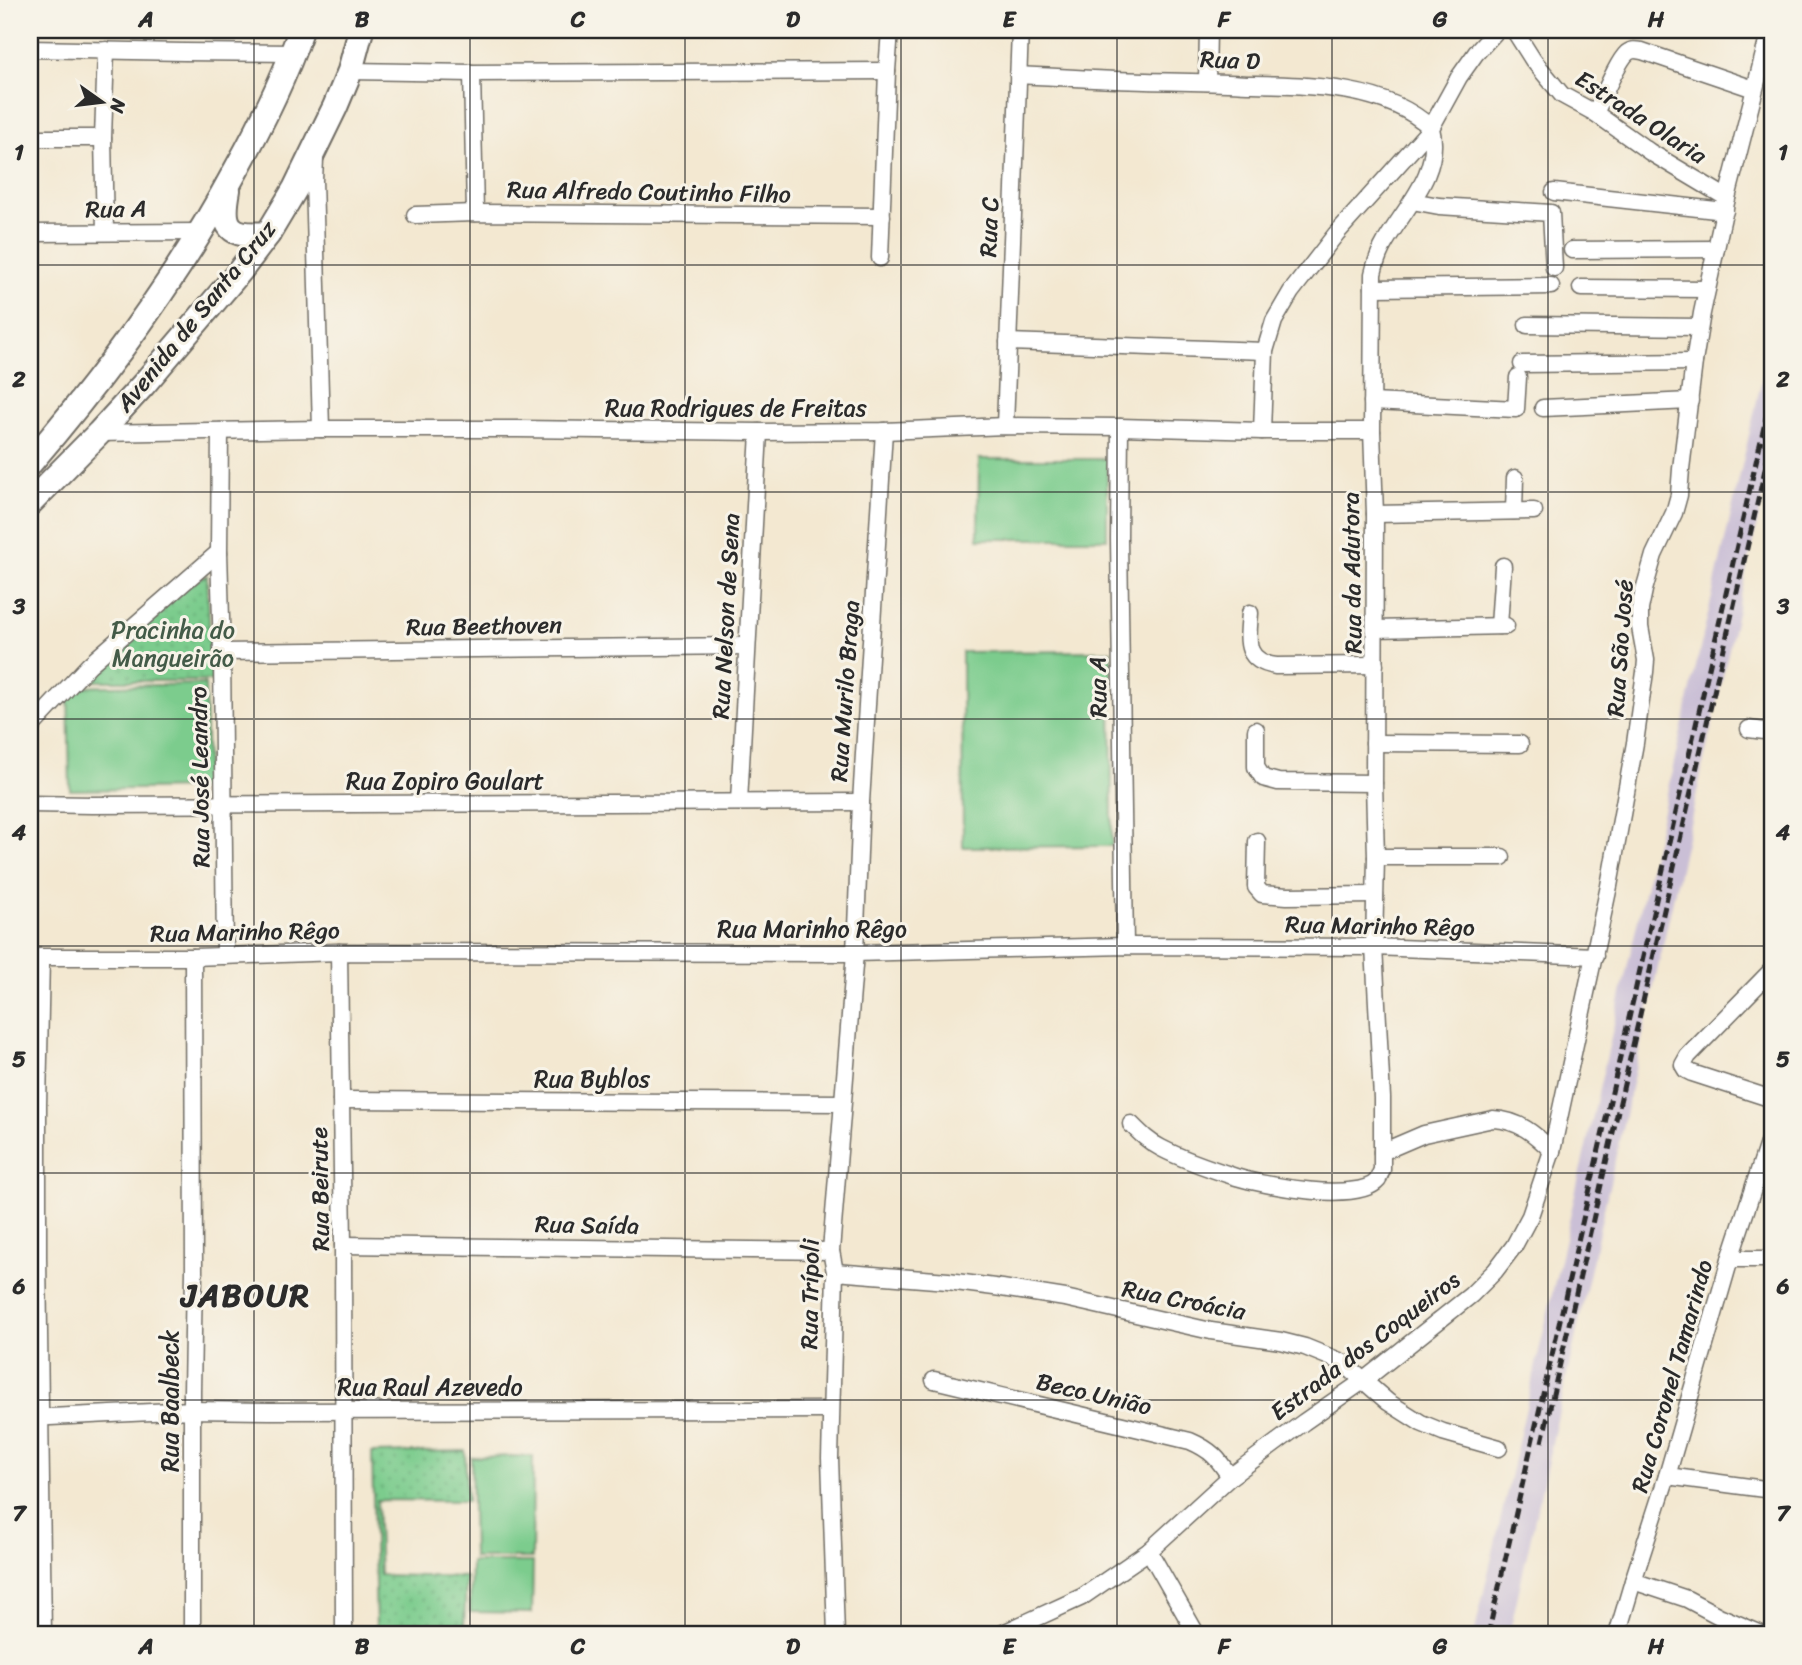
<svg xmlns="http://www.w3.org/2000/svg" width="1802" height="1665" font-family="Sriracha,sans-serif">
<defs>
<pattern id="park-dots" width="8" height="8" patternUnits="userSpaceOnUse" patternTransform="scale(1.75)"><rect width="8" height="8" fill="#7ccc8d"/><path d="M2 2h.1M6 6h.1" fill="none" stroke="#6baf7a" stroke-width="1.8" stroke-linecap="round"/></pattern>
</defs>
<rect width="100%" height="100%" fill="#f7f3e8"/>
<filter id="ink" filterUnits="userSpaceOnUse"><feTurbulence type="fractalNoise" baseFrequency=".0143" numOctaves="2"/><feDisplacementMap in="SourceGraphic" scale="14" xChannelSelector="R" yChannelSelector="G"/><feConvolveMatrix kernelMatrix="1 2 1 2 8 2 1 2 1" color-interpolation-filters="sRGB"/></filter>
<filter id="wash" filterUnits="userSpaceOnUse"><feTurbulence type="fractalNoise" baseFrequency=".00686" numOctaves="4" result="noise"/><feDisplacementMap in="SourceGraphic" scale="28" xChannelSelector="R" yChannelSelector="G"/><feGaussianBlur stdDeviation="1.57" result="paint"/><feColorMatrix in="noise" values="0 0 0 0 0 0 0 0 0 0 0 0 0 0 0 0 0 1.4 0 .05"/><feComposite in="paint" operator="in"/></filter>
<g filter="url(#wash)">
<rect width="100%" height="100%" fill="#f3e8d1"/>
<path fill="#cabfd6" d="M1772,335V456L1509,1635H1474Z"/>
<g fill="url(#park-dots)" stroke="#547c5c" stroke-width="2">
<path d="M207,575L212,681H79L187,584Z"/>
<path d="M465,1451L467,1501L377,1500L380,1575L466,1577L464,1628L376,1627L372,1453Z"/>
</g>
<g fill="#7ccc8d" stroke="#547c5c" stroke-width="2">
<path d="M979,459H1107V539H978Z"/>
<path d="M1111,651L1112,846L963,847L962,652Z"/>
<path d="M205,684L207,788L70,790L68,687Z"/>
<path d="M533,1456L532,1558H473L471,1457Z"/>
<path d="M471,1562H533L532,1613L470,1612Z"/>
</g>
</g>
<g filter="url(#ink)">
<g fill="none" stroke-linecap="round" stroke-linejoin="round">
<g stroke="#716d65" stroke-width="19">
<g id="minor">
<path d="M1514,30L1533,60L1562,95L1595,113L1650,152L1727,198"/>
<path d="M30,49L184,52L293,53"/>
<path d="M350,71L472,73L887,71"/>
<path d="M472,73L475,213"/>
<path d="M1018,75C1061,77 1103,80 1146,81C1180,82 1214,82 1248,84C1307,85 1385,85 1431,128L1336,234L1291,292L1274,321L1265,351L1262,431"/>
<path d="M1207,82L1208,30"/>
<path d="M1595,113C1602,100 1617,62 1627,53C1632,49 1636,50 1642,51L1754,89"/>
<path d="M30,138H103"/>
<path d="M315,159L314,180L321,429"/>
<path d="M1554,192L1725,211"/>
<path d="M1412,201L1439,206L1551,213L1554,268"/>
<path d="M415,215L475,213L882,216"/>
<path d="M105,232L103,138L106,50"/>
<path d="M30,233L202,232"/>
<path d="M1572,250L1716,249"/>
<path d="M880,258L887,71L890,30"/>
<path d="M1373,288L1551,286"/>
<path d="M1581,288L1707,289"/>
<path d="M1527,325L1699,327"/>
<path d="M1008,342L1265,351"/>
<path d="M1522,364L1694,362"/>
<path d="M1372,402L1516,409L1518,377"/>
<path d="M1543,408L1690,401"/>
<path d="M1005,426L1020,30"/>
<path d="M1120,427L1119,539L1125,946"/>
<path d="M220,431L219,552L222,652L225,956"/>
<path d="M99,433L321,429H518L759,432L884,431L1005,426L1120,427L1262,431H1372"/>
<path d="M1514,511L1515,478"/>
<path d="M1375,514L1534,511"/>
<path d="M1250,613C1248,640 1243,661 1276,666L1375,665"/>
<path d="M1499,626L1503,566"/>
<path d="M1375,629L1506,626"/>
<path d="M222,652L746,646"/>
<path d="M30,728L89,665L219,552"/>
<path d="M1749,729L1772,732"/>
<path d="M1256,730V767L1263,778L1278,782L1374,783"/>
<path d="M1374,743L1520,744"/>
<path d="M739,802L759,432"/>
<path d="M30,804L92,805L861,802"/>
<path d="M1257,841L1256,887L1262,894L1287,896L1375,895"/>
<path d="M1376,857H1502"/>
<path d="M339,952L343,1245L344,1635"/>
<path d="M30,957H193L339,952L855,953L1125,946L1374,947L1595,956"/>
<path d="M41,957L38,1106V1256L43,1635"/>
<path d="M1772,970L1688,1056L1683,1065L1686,1070L1692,1073L1772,1099"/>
<path d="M341,1100L842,1103"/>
<path d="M1131,1124C1141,1134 1149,1142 1161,1148C1184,1160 1211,1169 1236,1177C1262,1185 1358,1204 1378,1180C1378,1179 1381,1172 1382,1170V1098L1374,947L1376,857L1374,783L1375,514L1372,431L1373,274C1375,265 1378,256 1382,248C1401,211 1443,174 1431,128L1459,77L1476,53L1497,30"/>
<path d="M1382,1152L1424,1134L1493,1119C1519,1120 1535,1134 1552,1151"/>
<path d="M343,1245L831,1251"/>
<path d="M1730,1259H1772"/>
<path d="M835,1272L948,1281L1002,1288L1065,1298L1211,1331L1281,1341L1305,1347L1342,1362L1388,1402L1421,1423L1443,1432L1499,1448"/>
<path d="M934,1380L1190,1441C1211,1450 1218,1458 1230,1477"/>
<path d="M30,1418L192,1410L271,1411L830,1410"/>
<path d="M1667,1476L1772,1490"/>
<path d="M1149,1551L1197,1635"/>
<path d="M1633,1581L1687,1599L1719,1616L1764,1635"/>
<path d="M192,1635V1392L194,1271L193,957"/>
<path d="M836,1635L830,1458L835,1272L831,1251L855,953L861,802L884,431"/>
<path d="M999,1635L1082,1597L1149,1551L1230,1477L1304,1422L1363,1381L1471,1295L1495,1271L1514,1246L1530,1216L1552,1151L1609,886L1635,743L1645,672L1646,660L1640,627V609L1644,590L1654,555L1674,513L1679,495L1681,469L1694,362L1702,313L1727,198L1770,30"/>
<path d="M1617,1635L1633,1581L1667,1476L1730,1259L1772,1131"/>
</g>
</g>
<g stroke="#716d65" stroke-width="28">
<g id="primary">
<path d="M228,190C221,228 229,237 268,234"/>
<path d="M30,463C108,372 179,276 236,170C261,125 284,79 301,30"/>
<path d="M30,503L99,433L143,385L240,271L268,234L295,189L335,107L350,71L361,30"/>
</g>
</g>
<use href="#minor" stroke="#fff" stroke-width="16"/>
<use href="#primary" stroke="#fff" stroke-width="24"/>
<g stroke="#2b2b2b" stroke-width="5" stroke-dasharray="10 5" stroke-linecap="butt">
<path d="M1542,1442L1772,439"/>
<path d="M1488,1635L1772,392"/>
</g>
</g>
</g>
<path fill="none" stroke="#2b2b2b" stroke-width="2" stroke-opacity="0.55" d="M254,30V1635M470,30V1635M685,30V1635M901,30V1635M1117,30V1635M1332,30V1635M1548,30V1635M30,265H1772M30,492H1772M30,719H1772M30,946H1772M30,1173H1772M30,1400H1772"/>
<g text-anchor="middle" stroke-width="6" stroke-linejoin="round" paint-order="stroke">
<g font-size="24" fill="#2b2b2b" stroke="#f7f3e8">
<text transform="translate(1230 60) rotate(2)" y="8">Rua D</text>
<text transform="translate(1641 117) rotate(33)" y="8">Estrada Olaria</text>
<text transform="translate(649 192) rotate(1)" y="8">Rua Alfredo Coutinho Filho</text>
<text transform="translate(116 209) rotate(-1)" y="8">Rua A</text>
<text transform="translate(989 227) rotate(-88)" y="8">Rua C</text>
<text transform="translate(196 316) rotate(-51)" y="8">Avenida de Santa Cruz</text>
<text x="736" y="416">Rua Rodrigues de Freitas</text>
<text transform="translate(1352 573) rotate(-91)" y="8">Rua da Adutora</text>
<text transform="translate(726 616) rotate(-87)" y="8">Rua Nelson de Sena</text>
<text transform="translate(484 626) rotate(-1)" y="8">Rua Beethoven</text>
<text transform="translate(1620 648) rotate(-86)" y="8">Rua São José</text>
<text transform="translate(1098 687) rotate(-91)" y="8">Rua A</text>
<text transform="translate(845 691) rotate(-86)" y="8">Rua Murilo Braga</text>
<text transform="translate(200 777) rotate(-91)" y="8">Rua José Leandro</text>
<text x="445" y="789">Rua Zopiro Goulart</text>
<text transform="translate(1380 926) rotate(1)" y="8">Rua Marinho Rêgo</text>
<text x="812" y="937">Rua Marinho Rêgo</text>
<text transform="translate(245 932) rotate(-1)" y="8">Rua Marinho Rêgo</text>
<text x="592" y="1087">Rua Byblos</text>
<text transform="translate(320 1189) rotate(-91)" y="8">Rua Beirute</text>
<text transform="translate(587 1225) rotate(1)" y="8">Rua Saída</text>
<text transform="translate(810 1294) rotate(-89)" y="8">Rua Trípoli</text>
<text transform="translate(1184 1300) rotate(11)" y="8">Rua Croácia</text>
<text transform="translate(1365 1346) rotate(-37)" y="8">Estrada dos Coqueiros</text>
<text transform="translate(1672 1376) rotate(-74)" y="8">Rua Coronel Tamarindo</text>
<text x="430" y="1395">Rua Raul Azevedo</text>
<text transform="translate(1094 1394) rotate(13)" y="8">Beco União</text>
<text transform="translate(170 1401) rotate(-90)" y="8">Rua Baalbeck</text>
</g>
<g font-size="24" fill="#435b48" stroke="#f7f3e8">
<text x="173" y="638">Pracinha do<tspan x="173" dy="28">Mangueirão</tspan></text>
</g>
<g font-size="32" font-weight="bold" letter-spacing="2" fill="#2b2b2b" stroke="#f7f3e8">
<text x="246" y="1306">JABOUR</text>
</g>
</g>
<rect width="1802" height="1665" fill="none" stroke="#f7f3e8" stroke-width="77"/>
<g transform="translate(102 102) rotate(104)" stroke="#f7f3e8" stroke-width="5" paint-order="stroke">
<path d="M0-5L12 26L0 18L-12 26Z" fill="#2b2b2b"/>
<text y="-10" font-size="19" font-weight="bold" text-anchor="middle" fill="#2b2b2b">N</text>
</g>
<rect x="38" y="38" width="1726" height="1588" fill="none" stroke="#2b2b2b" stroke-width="2.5"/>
<g font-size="23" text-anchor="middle" font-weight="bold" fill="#2b2b2b">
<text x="146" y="27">A</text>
<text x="362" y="27">B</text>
<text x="578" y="27">C</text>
<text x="793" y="27">D</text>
<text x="1009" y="27">E</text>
<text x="1224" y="27">F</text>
<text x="1440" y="27">G</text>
<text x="1656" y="27">H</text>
<text x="19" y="160">1</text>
<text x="1783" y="160">1</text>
<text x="19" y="387">2</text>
<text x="1783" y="387">2</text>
<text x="19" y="614">3</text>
<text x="1783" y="614">3</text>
<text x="19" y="840">4</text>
<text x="1783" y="840">4</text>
<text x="19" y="1067">5</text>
<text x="1783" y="1067">5</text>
<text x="19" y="1294">6</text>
<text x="1783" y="1294">6</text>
<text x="19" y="1521">7</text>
<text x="1783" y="1521">7</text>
<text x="146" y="1654">A</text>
<text x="362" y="1654">B</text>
<text x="578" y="1654">C</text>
<text x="793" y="1654">D</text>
<text x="1009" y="1654">E</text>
<text x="1224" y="1654">F</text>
<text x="1440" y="1654">G</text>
<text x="1656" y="1654">H</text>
</g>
</svg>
